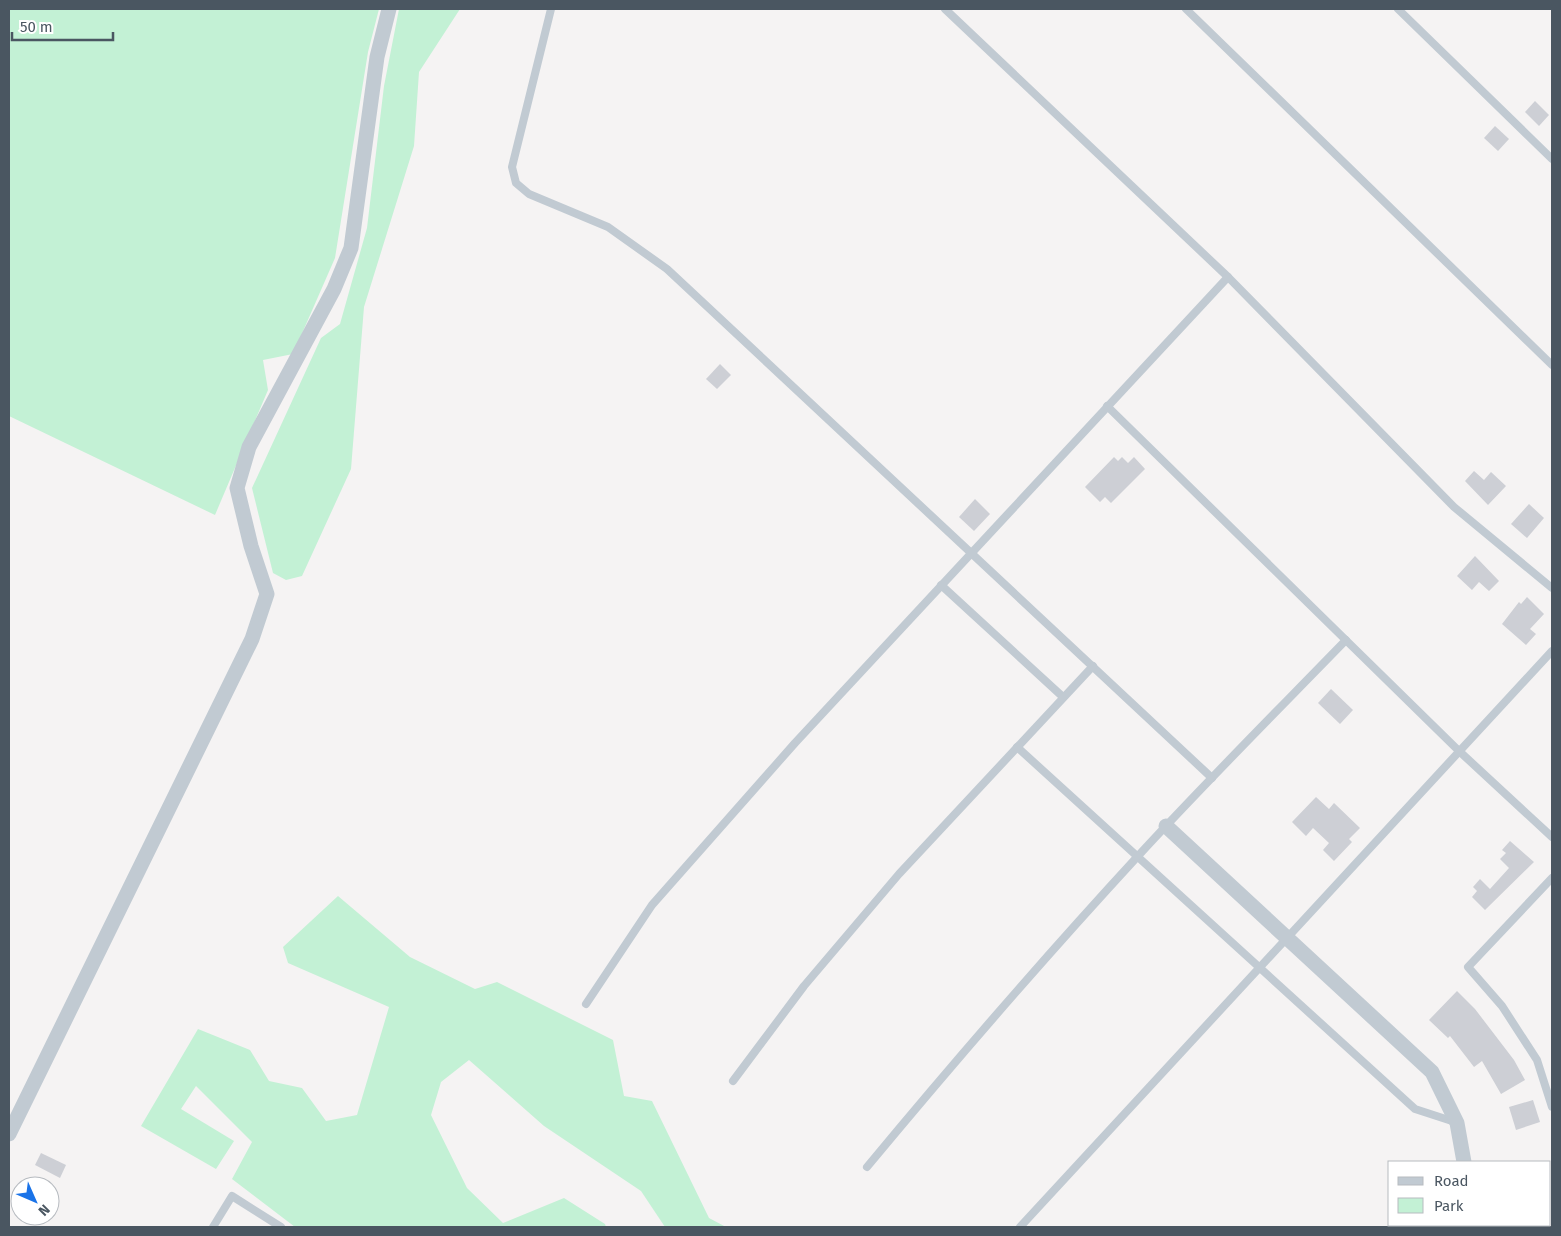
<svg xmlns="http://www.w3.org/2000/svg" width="1561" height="1236" font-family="'Fira Sans',sans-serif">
<rect width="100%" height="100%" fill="#f5f3f3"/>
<g fill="#c3f1d5">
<path d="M9,9H379L368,52L335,258L293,354L263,360L268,390L215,515L9,416Z"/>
<path d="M399,9H460L419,72L414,146L364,307L351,469L302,576L286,580L273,573L252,488L321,338L340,324L367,228L384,86Z"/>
<path d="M338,896L410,957L475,989L497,982L613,1040L624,1096L652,1101L709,1218L726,1227H665L641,1191L544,1126L469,1060L441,1082L431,1115L467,1188L503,1223L564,1198L605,1224L606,1227H295L232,1179L252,1142L196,1086L181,1109L234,1141L216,1169L141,1126L198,1029L250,1050L269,1081L302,1088L326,1121L357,1115L389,1007L288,963L283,947Z"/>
</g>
<g fill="#cdcfd5">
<path d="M1535,101L1549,115L1539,126L1525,112Z"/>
<path d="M1495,126L1509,139L1498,151L1484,138Z"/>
<path d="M720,364L731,375L717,389L706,379Z"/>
<path d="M1114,457L1118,461L1122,457L1128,463L1134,457L1145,469L1111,503L1105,497L1100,502L1085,487Z"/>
<path d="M1474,471L1484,480L1491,472L1506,486L1488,505L1465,481Z"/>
<path d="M975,499L990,514L974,531L959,517Z"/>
<path d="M1529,504L1544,518L1527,538L1511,524Z"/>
<path d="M1475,556L1499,581L1489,591L1479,582L1472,590L1457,576Z"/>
<path d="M1527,597L1544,614L1530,629L1536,634L1526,645L1502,624L1519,602L1521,604Z"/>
<path d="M1331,689L1353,710L1340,724L1318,703Z"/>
<path d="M1316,797L1329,809L1334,803L1360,828L1349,839L1352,842L1334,861L1323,850L1329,843L1313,828L1306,836L1292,822Z"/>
<path d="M1510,841L1534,862L1485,910L1472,897L1477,891L1473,887L1480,879L1490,889L1509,868L1500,859L1506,853L1502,850Z"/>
<path d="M1457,991L1475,1009L1514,1060L1525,1080L1501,1094L1482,1061L1474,1067L1450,1036L1448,1038L1429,1020Z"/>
<path d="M1533,1100L1540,1122L1516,1130L1509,1107Z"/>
<path d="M41,1153L66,1165L60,1178L35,1165Z"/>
</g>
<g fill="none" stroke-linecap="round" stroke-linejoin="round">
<g stroke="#c1cad2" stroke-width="8">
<path d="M551,9L512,167L516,183L529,194L608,227L667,269L1212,778"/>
<path d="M945,9L1228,277L1454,507L1552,588"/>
<path d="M1186,9L1552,365"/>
<path d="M1398,9L1552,159"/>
<path d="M1107,406L1459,751L1552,837"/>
<path d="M941,585L1063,697"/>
<path d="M1017,747L1415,1109L1455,1122"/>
<path d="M1552,878L1468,967L1502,1006L1537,1060L1552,1107"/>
<path d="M586,1004L652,905L795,743L1228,277"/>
<path d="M733,1081L804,986L899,874L1093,666"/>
<path d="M867,1167C955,1061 1045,957 1138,856C1206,782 1276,712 1346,640"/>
<path d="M213,1227L232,1196L281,1227"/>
<path d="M1020,1227L1552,651"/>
</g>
<g stroke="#c1cad2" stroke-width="15">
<path d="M1166,826L1432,1072L1457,1123L1464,1162"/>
<path d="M9,1134L252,639L267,594L251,546L237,488L249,447L334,289L351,248L377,57L389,9"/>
<path d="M1468,1225V1227"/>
</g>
</g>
<rect width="1561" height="1236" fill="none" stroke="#4a5661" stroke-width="20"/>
<rect x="1388" y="1161" width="162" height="65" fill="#ffffff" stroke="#b7bbc0"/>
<rect x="1398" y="1177" width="25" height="8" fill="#c1cad2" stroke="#b7bbc0"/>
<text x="1434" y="1186" font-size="15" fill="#4a5661">Road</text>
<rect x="1398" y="1198" width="25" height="15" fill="#c3f1d5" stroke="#b7bbc0"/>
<text x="1434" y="1211" font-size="15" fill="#4a5661">Park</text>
<g transform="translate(35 1201) rotate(135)"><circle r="24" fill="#ffffff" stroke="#b7bbc0"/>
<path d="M0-4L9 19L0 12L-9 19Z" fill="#1a73e8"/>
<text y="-8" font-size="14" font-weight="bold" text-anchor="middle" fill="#4a5661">N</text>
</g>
<path d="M12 32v8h101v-8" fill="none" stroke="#4a5661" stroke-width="2.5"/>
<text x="20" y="32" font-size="15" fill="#4a5661" stroke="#ffffff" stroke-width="4" paint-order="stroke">50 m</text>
</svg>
